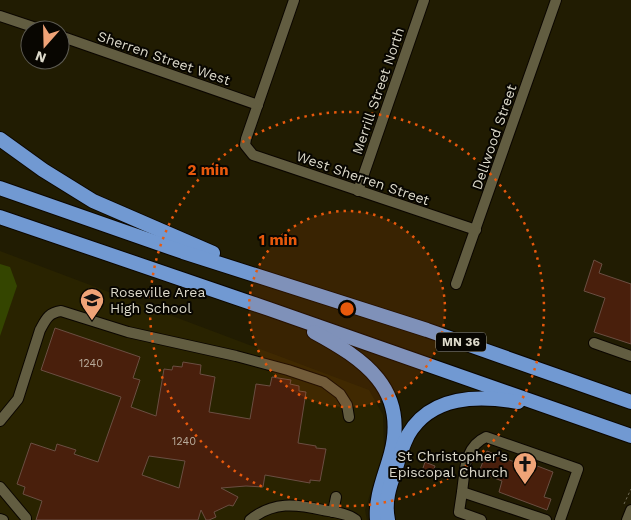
<svg xmlns="http://www.w3.org/2000/svg" width="631" height="520" font-family="'Work Sans',sans-serif">
<rect width="100%" height="100%" fill="#211c02"/>
<path fill="#292300" d="M0,251L369,390L383,415L384,450L365,510L367,520H0Z"/>
<path fill="#344500" d="M0,264L10,267L17,286L0,336Z"/>
<g fill="#491f0c" stroke="#6a4e42" fill-rule="evenodd">
<path d="M594,260L602,264L599,273L631,284V344L594,332L605,298L584,291Z"/>
<path d="M55,328L140,357L133,378L140,380L131,407L156,416L164,369L172,370L173,366L182,367L183,362L201,365L200,374L215,377L209,412L250,419L256,384L270,386L272,377L291,380L290,384L299,386V391L306,392L298,443L316,446V448L326,449L320,481L310,480V483L265,475L263,487L246,486L221,488L238,497L233,506L229,505L214,512L216,517L209,520H206L201,510L198,520H36L42,501L23,494L25,487L17,484L31,443L55,451L57,444L76,450L74,454L98,462L121,397L41,370ZM149,456L185,461L179,488L142,475Z"/>
<path d="M487,451L517,463L519,459L553,472L544,497L551,499L547,510L499,492L502,481L479,472Z"/>
<path d="M425,462L435,466L431,477L421,474Z"/>
</g>
<g fill="none" stroke-linecap="round" stroke-linejoin="round">
<g stroke="#0b0600" stroke-width="12">
<g id="minor">
<path d="M294,0L246,139L245,145L253,155L476,230"/>
<path d="M0,16L42,30"/>
<path d="M60,36L258,105"/>
<path d="M358,191L424,0"/>
<path d="M456,284L556,0"/>
<path d="M594,343L631,356"/>
<path d="M0,421L18,399L40,330C46,319 48,313 61,311L128,332L236,356L288,370L324,382L340,394L347,405L349,417"/>
<path d="M0,487L26,518V520"/>
<path d="M462,492C465,471 464,447 486,437L578,469L560,520"/>
<path d="M333,512L336,497"/>
<path d="M0,519L3,520"/>
<path d="M250,520C273,501 296,504 323,510C334,512 347,513 356,520"/>
<path d="M481,520L459,512L462,492L546,520"/>
<path d="M627,520L631,510"/>
</g>
</g>
<g stroke="#0b0600" stroke-width="16">
<g id="highway">
<path d="M0,139L43,170L93,201L213,253"/>
<path d="M0,188L183,252L427,330L631,402"/>
<path d="M0,217L269,309L631,436"/>
<path d="M314,332C364,359 408,389 391,453C385,476 375,496 377,520"/>
<path d="M388,520C384,501 390,485 396,468C399,457 403,445 408,435C431,395 478,395 518,402"/>
</g>
</g>
<path stroke="#6e6954" stroke-width="1" stroke-dasharray="2.5 2.5" stroke-linecap="butt" d="M624,504L631,489"/>
<use href="#minor" stroke="#625d41" stroke-width="10"/>
<use href="#highway" stroke="#7199d2" stroke-width="14"/>
</g>
<circle cx="347" cy="309" r="98" fill="#e8590c" fill-opacity=".12"/>
<g fill="none" stroke="#e8590c" stroke-width="2.5" stroke-dasharray="2.5 5">
<circle cx="347" cy="309" r="98"/>
<circle cx="347" cy="309" r="197"/>
</g>
<defs>
<g id="school-pin" transform="scale(1.25)"><path d="M0 17L-7.5 6A9.5 9.5 0 1 1 7.5 6Z" fill="#efa377" stroke="#080601"/><path d="M0-5L7-2L0 1L-7-2ZM-4 1L0 2.5L4 1V4Q0 6-4 4Z" fill="#111"/></g>
<g id="church-pin" transform="scale(1.25)"><path d="M0 17L-7.5 6A9.5 9.5 0 1 1 7.5 6Z" fill="#efa377" stroke="#080601"/><path d="M-1.2-6h2.4v3.5h3.3v2.4h-3.3V6h-2.4V-.1h-3.3v-2.4h3.3Z" fill="#111"/></g>
</defs>
<g fill-rule="evenodd">
<use href="#school-pin" x="92" y="300"/>
<use href="#church-pin" x="525" y="464"/>
</g>
<g text-anchor="middle" stroke-width="4" stroke-linejoin="round" paint-order="stroke">
<g font-size="11" fill="#b8ab9b">
<text x="91" y="367">1240</text>
<text x="184" y="445">1240</text>
</g>
<rect fill="#080601" stroke="#9d9a8e" stroke-width="1" x="436" y="332.5" width="50" height="19" rx="4"/>
<g font-size="12" font-weight="bold" fill="#dddacb">
<text x="461" y="346">MN 36</text>
</g>
<g font-size="14" fill="#dddacb" stroke="#080601">
<text transform="translate(164 58) rotate(19)" y="5">Sherren Street West</text>
<text transform="translate(378 91) rotate(-71)" y="5">Merrill Street North</text>
<text transform="translate(494 137) rotate(-71)" y="5">Dellwood Street</text>
<text transform="translate(363 178) rotate(19)" y="5">West Sherren Street</text>
</g>
<g font-size="14" fill="#dddacb" stroke="#080601" text-anchor="start">
<text x="110" y="297">Roseville Area<tspan x="110" dy="16">High School</tspan></text>
<text x="508" y="461" text-anchor="end">St Christopher's<tspan x="508" dy="16">Episcopal Church</tspan></text>
</g>
</g>
<circle cx="347" cy="309" r="8" fill="#e8590c" stroke="#080601" stroke-width="2.5"/>
<g font-size="15" text-anchor="middle" font-weight="bold" fill="#e8590c" stroke="#080601" stroke-width="4" stroke-linejoin="round" paint-order="stroke">
<text x="208" y="175">2 min</text>
<text x="278" y="245">1 min</text>
</g>
<g transform="translate(45 45) rotate(200)"><circle r="24" fill="#080601" stroke="#5d5b52"/>
<path d="M0-4L9 19L0 12L-9 19Z" fill="#efa377"/>
<text y="-8" font-size="14" font-weight="bold" text-anchor="middle" fill="#dddacb">N</text>
</g>
</svg>
